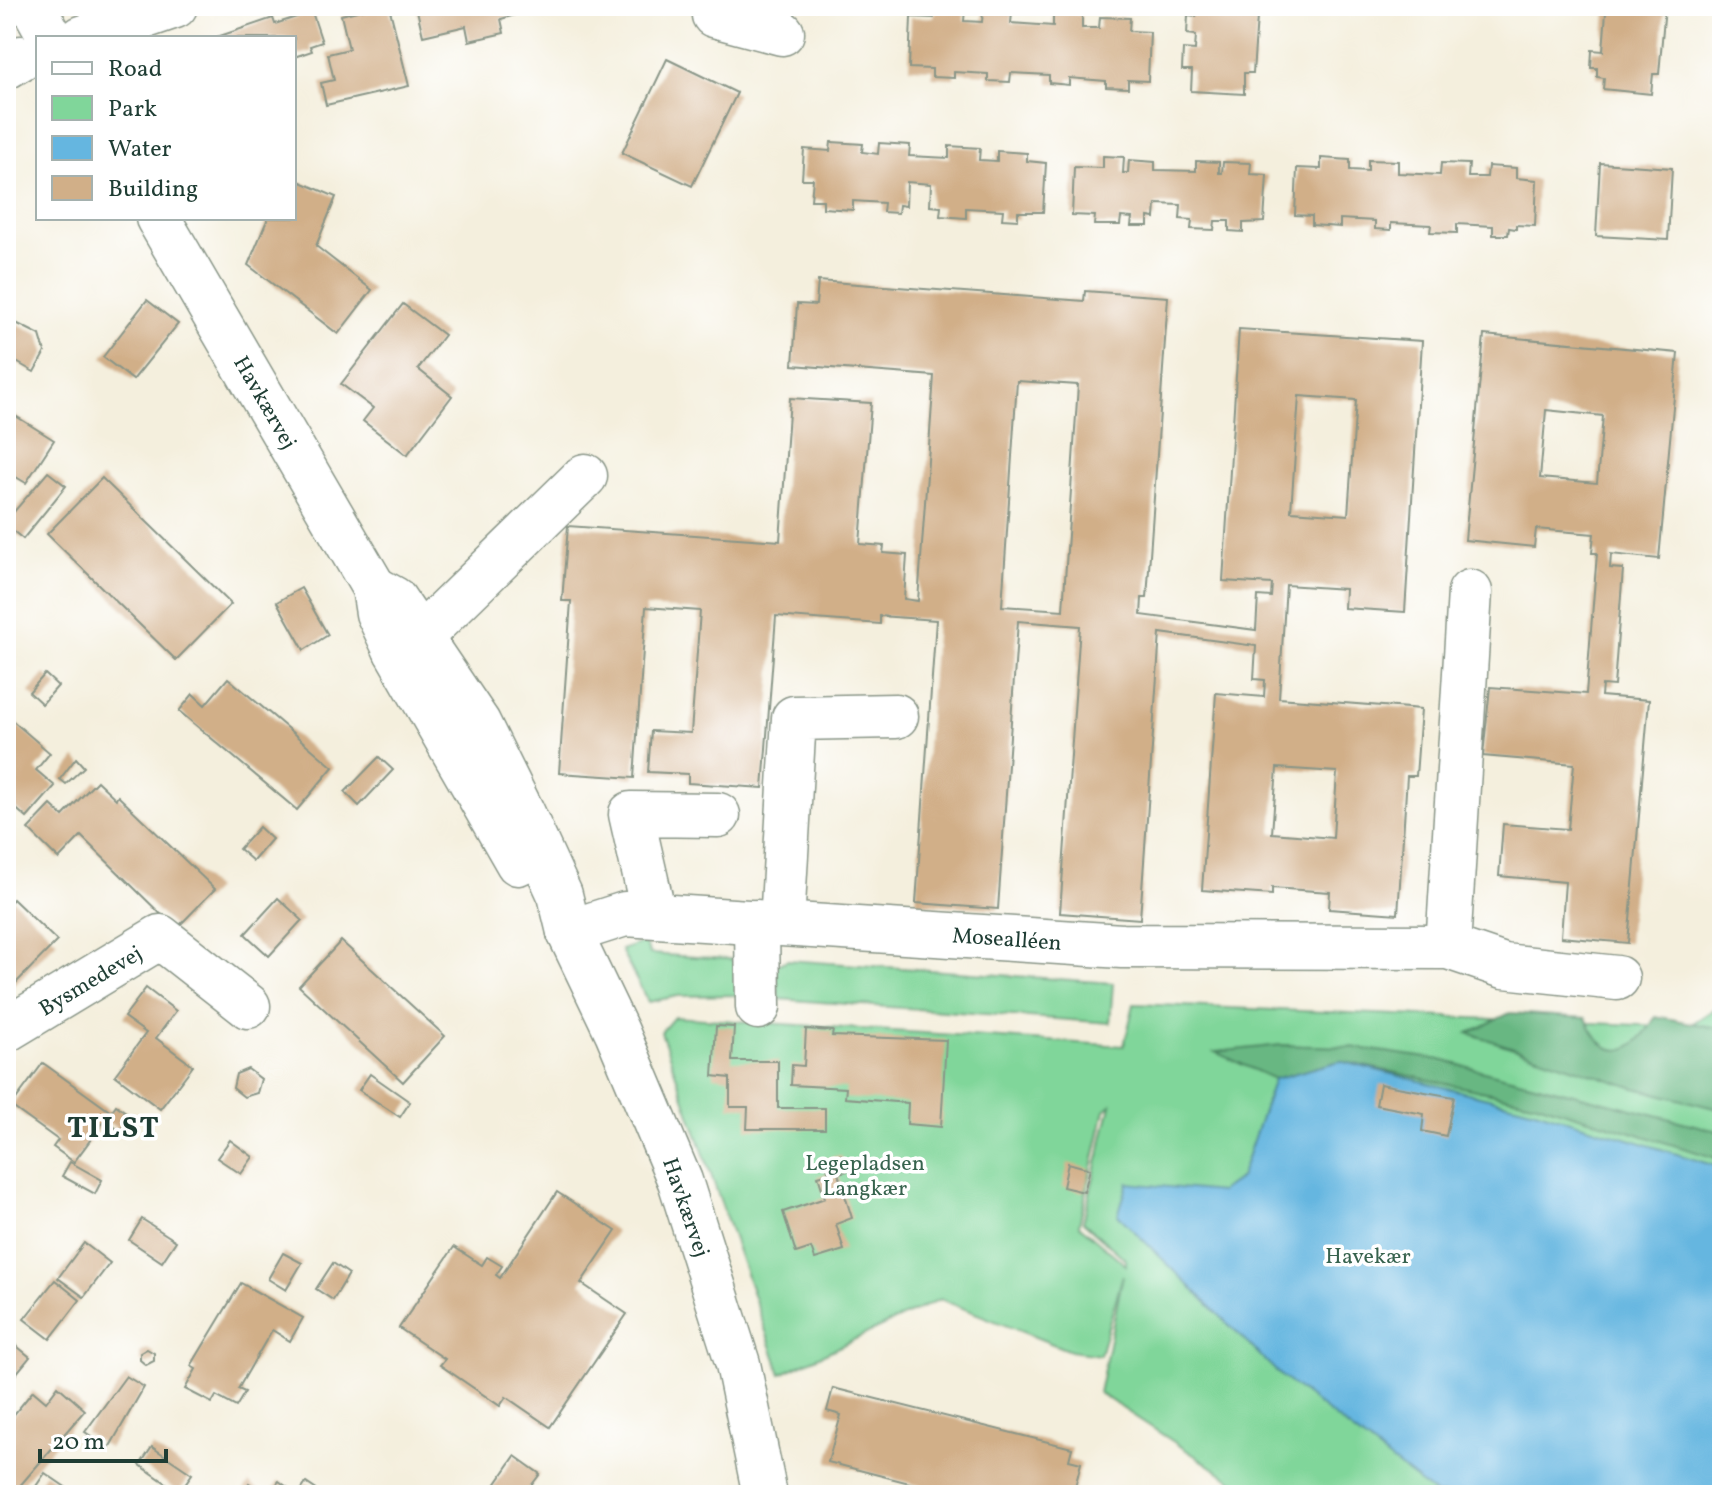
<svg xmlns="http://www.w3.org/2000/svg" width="1728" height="1501" font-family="Vollkorn,serif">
<rect width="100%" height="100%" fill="#fff"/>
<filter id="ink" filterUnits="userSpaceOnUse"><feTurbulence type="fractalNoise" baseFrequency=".0125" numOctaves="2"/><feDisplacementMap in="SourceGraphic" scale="16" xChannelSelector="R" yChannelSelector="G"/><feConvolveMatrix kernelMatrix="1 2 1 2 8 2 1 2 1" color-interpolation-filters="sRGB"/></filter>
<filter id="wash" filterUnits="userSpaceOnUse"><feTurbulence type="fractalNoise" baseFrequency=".006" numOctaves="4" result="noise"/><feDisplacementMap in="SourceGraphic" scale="32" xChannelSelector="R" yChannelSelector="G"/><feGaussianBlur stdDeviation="1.8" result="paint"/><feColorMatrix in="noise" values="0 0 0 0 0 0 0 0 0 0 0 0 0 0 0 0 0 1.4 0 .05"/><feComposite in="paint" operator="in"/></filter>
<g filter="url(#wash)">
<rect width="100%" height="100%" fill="#f4efdd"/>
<g fill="#80d69a" stroke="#508a67" stroke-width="2" fill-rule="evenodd">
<path d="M644,942L650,954L741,960L739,995L678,996L648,1002L621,950Z"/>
<path d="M787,960L1113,983L1110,1023L779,999L776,965Z"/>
<path d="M1134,1004L1687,1027L1722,1004V1495H1255L1099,1393L1123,1275L1100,1355L1070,1351L940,1299L781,1374L661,1032L674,1017L1124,1046ZM1111,1105L1083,1222L1126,1260V1265L1079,1225L1105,1110Z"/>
</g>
<g fill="#68b782" stroke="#447a5b" stroke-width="2">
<path d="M1510,1013L1586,1018C1607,1066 1634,1055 1656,1016L1717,1028L1722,1031V1110L1635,1088L1468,1033Z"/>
<path d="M1281,1045L1351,1047L1441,1060L1722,1132V1160L1537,1103L1340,1061L1274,1079L1215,1052Z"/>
</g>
<path fill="#65b6e0" stroke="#427a8a" stroke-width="2" d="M1340,1061L1535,1110L1722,1168V1495H1436L1281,1376L1118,1215L1128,1183L1220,1192L1240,1178L1274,1079Z"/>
<g id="blocks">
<g fill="#d1af88" fill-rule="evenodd">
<path d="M377,6H389L409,86L326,105L321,83L334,80L328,54L349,49L341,15Z"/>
<path d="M416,6H513L515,15L501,19L504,33L469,41L466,26L423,36Z"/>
<path d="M1198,6H1247V17H1257L1253,73H1244V94L1191,91L1192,70H1182L1183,49L1195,50L1196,35L1187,34L1188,15L1197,16Z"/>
<path d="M1600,6H1665L1659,74H1653L1651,94L1603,89L1604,78L1597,77V68H1591L1592,50L1603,51L1606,12L1600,11Z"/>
<path d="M935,7L965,9L964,21L982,22L983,11L1012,13L1011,23L1053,26V13L1082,15V28H1099L1100,17L1130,18L1129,31L1150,32L1148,81L1128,80V88L1106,87V81L1069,78V85L1049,83V75L1011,73L1010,82L988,81V74L954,72V78L932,77V69L909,68L911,17L934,18Z"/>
<path d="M312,12L322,42L310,46L312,51L294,57V38H214L273,18L275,24Z"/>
<path d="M667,59L737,93L692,186L622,153Z"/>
<path d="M831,142L863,144L862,152L878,154L879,143L910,145L909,156L949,158V146L980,148L979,160L997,161V151L1027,153V161L1046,163L1043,212H1018V220L1002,219L1003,210L966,208V218L940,216L941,207L930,206L931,184L907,182L906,206L899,205L898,213L883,212L884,203L853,201V210L823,208V200H811L813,179H802L804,149L830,151Z"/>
<path d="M1103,156L1124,157L1123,173H1128L1129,160L1155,162V170L1196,171V161L1219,162V173H1222L1223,162L1251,163L1250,174L1267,175L1264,222L1243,223V232L1229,231V221H1215L1214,230L1191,229L1192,220L1180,219L1181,205L1156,204L1155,218L1148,217V226H1131L1132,218L1121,217L1120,225H1094L1095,216L1072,215L1074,167L1103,168Z"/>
<path d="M1321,158L1350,160V170L1368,171V160L1398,161V173L1440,175L1441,163L1469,164L1468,177H1487L1488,166L1516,168V178L1537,180L1535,226L1516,225V229L1509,228L1508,235H1493V226L1457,224V233L1430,232L1431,225L1391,223V230L1375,229V221L1340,219V227L1312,225V216L1295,215L1297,168L1321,169Z"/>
<path d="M1600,163L1672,168L1668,240L1596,236Z"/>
<path d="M294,179L336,197L316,246L372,290L338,334L248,265L268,218H294Z"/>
<path d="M818,281L1084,301L1085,291L1168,297L1147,598H1142L1141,615L1256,630L1258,596L1271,597L1272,584L1223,581L1239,329L1422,341L1405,612L1344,608L1345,589L1286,585L1279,698L1421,709L1416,776H1407L1398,914L1329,909L1330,892L1272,888V895L1202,890L1216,693L1264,697L1265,680L1254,679L1256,646L1160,633L1140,919L1060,913L1080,626L1018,621L998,909L916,903L936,620L880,616V624L776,616L763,788L688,783V774L648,772L651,731L691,733L700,611L646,607L634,778L559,773L571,601H562L568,526L780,541L790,398L871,403L860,544L884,546L883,553L907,555L904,599L918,601L934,376L793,365L797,304L816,305ZM1017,381L1078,385L1063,610L1002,606ZM1299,396L1356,400L1348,515L1291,511ZM1277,768L1337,772L1333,838L1272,833Z"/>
<path d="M147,300L178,324L133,380L103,357Z"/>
<path d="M403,304L444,335L418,369L452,396L407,455L363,421L373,408L341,384Z"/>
<path d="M6,318L40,335L45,352L34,372L6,356Z"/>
<path d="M1484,335L1678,353L1659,559L1611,554L1610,568L1623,569L1614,686L1602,685L1601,696L1649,700L1628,943L1561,937L1565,882L1499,876L1503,824L1568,829L1574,764L1483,756L1490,687L1586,694L1597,553H1592L1594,534L1536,529L1534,547L1465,540ZM1546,410L1603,416L1597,483L1540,478Z"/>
<path d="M6,410L54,440L26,483L6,471Z"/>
<path d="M48,472L66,486L23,539L6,525V521Z"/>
<path d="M102,478L231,604L176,660L47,534Z"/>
<path d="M301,588L328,635L304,650L277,602Z"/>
<path d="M45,674L58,686L42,704L29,692Z"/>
<path d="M228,678L333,767L297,810L179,711L193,694L205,705Z"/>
<path d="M6,715L50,753L36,770L55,786L27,818L6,800Z"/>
<path d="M379,757L393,770L359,806L345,792Z"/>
<path d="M76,758L84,767L66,784L60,779Z"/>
<path d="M97,781L116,799L118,796L215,889L176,929L81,836L59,859L28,829L51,805L63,816Z"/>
<path d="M259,827L272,839L253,861L239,849Z"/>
<path d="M278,898L302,920L269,956L245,934Z"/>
<path d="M13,899L57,941L11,988L6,983V907Z"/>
<path d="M341,941L445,1036L403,1082L299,986Z"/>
<path d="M146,988L176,1011L156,1038L193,1066L160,1109L115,1075L146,1033L124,1017Z"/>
<path d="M716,1026L734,1027L732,1061H778V1108H825V1129H747L748,1107H730V1078L713,1076Z"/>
<path d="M806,1029L833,1031L832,1036L946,1040L941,1127L907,1124L908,1103L845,1098L846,1088L791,1085L792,1065L804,1066Z"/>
<path d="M43,1063L111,1112L116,1105L131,1116L120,1131L105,1120L74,1162L53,1147L58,1140L11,1106Z"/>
<path d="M248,1069L261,1079L257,1093L244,1097L233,1088L236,1074Z"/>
<path d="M370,1074L410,1102L400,1117L359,1090Z"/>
<path d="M1380,1084L1454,1097L1446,1136L1422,1131L1424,1114L1376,1105Z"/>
<path d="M230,1140L253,1157L241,1174L217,1158Z"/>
<path d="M841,1155L847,1171L838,1173L852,1218L836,1224L844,1250L815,1259L811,1248L796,1253L783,1212L825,1198L818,1176L829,1173L824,1159Z"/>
<path d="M70,1162L102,1180L95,1194L62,1176Z"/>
<path d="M1068,1163L1090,1169L1084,1192L1063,1187Z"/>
<path d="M557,1192L616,1231L581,1283L627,1314L550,1427L506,1397L500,1406L440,1365L445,1359L399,1328L454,1247L482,1265L487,1257L502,1266L496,1275L500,1278Z"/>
<path d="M142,1219L176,1241L162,1262L129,1240Z"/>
<path d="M84,1243L110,1263L84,1297L58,1278Z"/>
<path d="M283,1253L302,1263L286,1290L268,1279Z"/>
<path d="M333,1263L349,1274L333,1300L316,1289Z"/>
<path d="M55,1280L80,1300L50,1339L24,1319Z"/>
<path d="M241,1283L303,1318L290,1341L272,1330L238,1389L245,1392L236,1407L216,1396L212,1403L185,1389L196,1369L191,1366Z"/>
<path d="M13,1343L30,1357L6,1386V1352Z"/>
<path d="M147,1349L154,1353V1361L146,1365L140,1360V1353Z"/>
<path d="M126,1376L144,1387L109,1448L85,1432Z"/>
<path d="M58,1386L85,1410L12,1495L6,1490V1424L33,1391L46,1402Z"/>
<path d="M833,1388L1072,1448L1069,1460L1081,1463L1073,1495H956L828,1462L841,1415L827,1411Z"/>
<path d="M152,1447L192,1474L179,1492L140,1465Z"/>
<path d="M515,1456L540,1474L524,1495H488Z"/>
<path d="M45,1473L77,1495H30Z"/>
<path d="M279,1481L298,1495L306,1483L324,1495H269Z"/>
<path d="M249,1483L266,1495H241Z"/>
</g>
</g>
</g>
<g filter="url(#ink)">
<use href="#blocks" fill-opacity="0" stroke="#8a9688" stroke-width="2"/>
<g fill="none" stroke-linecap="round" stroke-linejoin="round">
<g stroke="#8a9688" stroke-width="47">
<g id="minor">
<path d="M33,6L51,38"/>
<path d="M715,6L714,15L782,33"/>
<path d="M82,38L175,6"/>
<path d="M6,67L21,58"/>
<path d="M158,218L374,588L378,613L396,651L518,863"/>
<path d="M374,588L394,599L478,723L523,814L560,895L569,932L617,1032L680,1181L738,1364L765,1495"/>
<path d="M396,651L420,637L585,476"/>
<path d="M654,915L631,814L718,815"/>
<path d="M757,922L758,1007"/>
<path d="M782,923L794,718L896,716"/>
<path d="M569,932L625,914L1122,946L1448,947L1504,966L1617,978"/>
<path d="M1448,947L1470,592"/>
<path d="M6,1030L160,937L248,1006"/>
</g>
</g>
<use href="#minor" stroke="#fff" stroke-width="44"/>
</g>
</g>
<g text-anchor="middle" stroke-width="7" stroke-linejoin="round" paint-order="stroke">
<g font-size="22" fill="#1f3d34" stroke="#fff">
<text transform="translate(266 402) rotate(60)" y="8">Havkærvej</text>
<text transform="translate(1007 938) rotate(4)" y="8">Mosealléen</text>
<text transform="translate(90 980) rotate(-31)" y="8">Bysmedevej</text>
<text transform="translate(687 1207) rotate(71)" y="8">Havkærvej</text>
</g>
<g font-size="22" fill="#37634e" stroke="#fff">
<text x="865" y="1170">Legepladsen<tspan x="865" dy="25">Langkær</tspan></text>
<text x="1368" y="1263">Havekær</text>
</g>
<g font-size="30" font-weight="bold" letter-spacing="2" fill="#1f3d34" stroke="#fff">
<text x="114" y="1137">TILST</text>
</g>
</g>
<rect width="1728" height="1501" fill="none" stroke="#fff" stroke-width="32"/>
<rect x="36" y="36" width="260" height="184" fill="#ffffff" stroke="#a5b1ae" stroke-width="2"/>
<rect x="52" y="62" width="40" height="12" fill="#ffffff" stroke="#a5b1ae" stroke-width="2"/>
<text x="108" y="76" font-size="24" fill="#1f3d34">Road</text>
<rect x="52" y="96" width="40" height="24" fill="#80d69a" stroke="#a5b1ae" stroke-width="2"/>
<text x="108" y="116" font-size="24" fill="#1f3d34">Park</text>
<rect x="52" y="136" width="40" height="24" fill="#65b6e0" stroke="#a5b1ae" stroke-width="2"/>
<text x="108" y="156" font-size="24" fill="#1f3d34">Water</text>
<rect x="52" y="176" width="40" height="24" fill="#d1af88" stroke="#a5b1ae" stroke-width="2"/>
<text x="108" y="196" font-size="24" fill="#1f3d34">Building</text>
<path d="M40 1449v12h126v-12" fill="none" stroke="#1f3d34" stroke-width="4"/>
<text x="52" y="1449" font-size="24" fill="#1f3d34" stroke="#ffffff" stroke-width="6" paint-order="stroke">20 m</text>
</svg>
